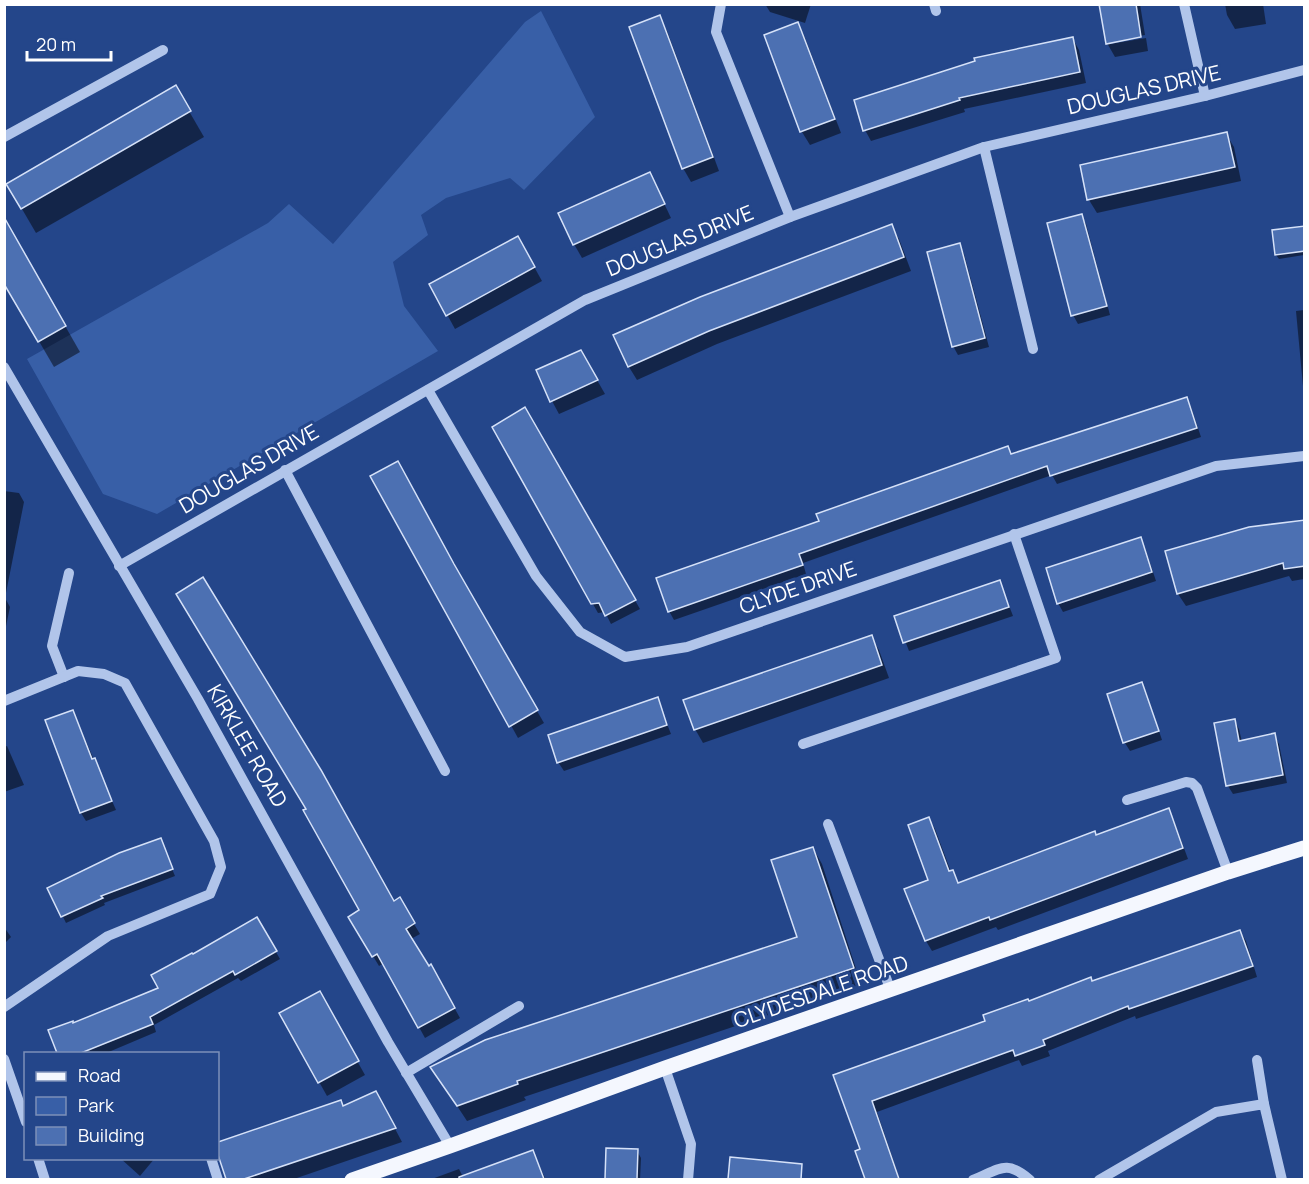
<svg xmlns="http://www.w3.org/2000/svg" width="1309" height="1184" font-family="Manrope,sans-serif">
<rect width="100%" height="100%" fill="#24468a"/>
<path fill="#385fa7" d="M541,11L595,117L524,190L510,178L446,198L421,215L428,235L393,262L404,306L438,351L157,514L103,494L27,359L268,223L289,204L333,244L525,22Z"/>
<g fill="#0007">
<path d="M765,4H811L805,23L770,12Z"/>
<path d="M1100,4H1140L1145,35L1110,41V44L1146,38L1148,51L1115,57L1107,43Z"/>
<path d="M1225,4H1263L1266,24L1235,29L1227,15Z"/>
<path d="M659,17L667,31L719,171L691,182L683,168Z"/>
<path d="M798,24L805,38L841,133L810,145L802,132L766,36Z"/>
<path d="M1073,39L1079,50L1086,83L964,109L965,112L871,141L865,130Z"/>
<path d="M175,87L204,137L36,233L8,185Z"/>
<path d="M1226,134L1234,147L1241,181L1097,213L1089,200L1081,166Z"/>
<path d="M650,174L671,218L582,258L574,244Z"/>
<path d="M1081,215L1086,224L1110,315L1078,324L1073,315Z"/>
<path d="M891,226L899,239L911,271L717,344L637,380L629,367L615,336Z"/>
<path d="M1304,227V255L1279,259L1276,255Z"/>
<path d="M11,231L80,352L54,367L4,281Z"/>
<path d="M518,238L542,281L455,329L431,285Z"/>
<path d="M959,245L964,254L989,347L958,355L953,346Z"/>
<path d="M1304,310V397L1296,311Z"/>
<path d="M581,352L605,394L559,414L552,401Z"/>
<path d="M1186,398L1191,407L1201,437L1057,484L1052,475L803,563L806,574L674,620L669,611L1012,455Z"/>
<path d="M525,409L640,609L611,624L605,612L598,613L494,427Z"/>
<path d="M372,477L460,578L544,723L518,738Z"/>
<path d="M4,491L19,493L24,502L5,598L10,607L4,636Z"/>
<path d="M1304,521V579L1292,581L1289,576L1186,606L1178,594Z"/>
<path d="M1140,539L1145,548L1156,581L1063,612L1058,603Z"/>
<path d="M1000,582L1013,616L909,651L896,617Z"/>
<path d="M871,637L879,650L889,678L703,743L695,729Z"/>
<path d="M1141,684L1146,692L1162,740L1130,751L1125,743L1108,695Z"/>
<path d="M657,699L671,734L564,771L558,762Z"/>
<path d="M73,712L116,810L86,821L81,813L47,721Z"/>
<path d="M1234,720L1239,729L1242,742L1274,735L1279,744L1287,783L1233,794L1228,786L1216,724Z"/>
<path d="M7,746L24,785L4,792V747Z"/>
<path d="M1168,810L1174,821L1188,859L998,930L996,927L932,951L926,941L930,880L929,819L935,829L951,872H952L959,884Z"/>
<path d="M160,840L175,876L104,903L105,905L66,923L49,888Z"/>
<path d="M813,848L822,864L861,984L524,1097L526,1100L467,1121L432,1068L799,938Z"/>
<path d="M399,899L420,934L411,939L429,968L431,966L460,1018L425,1038L384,963L379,966L350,918Z"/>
<path d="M257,919L280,959L241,981L238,978L154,1025L156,1032L104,1054H59L50,1031L73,1025L160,989L192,956Z"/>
<path d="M4,927L11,937L4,944Z"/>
<path d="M1240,931L1246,941L1257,977L1136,1019L1135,1016L1048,1051L1050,1056L1022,1066L1019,1060L877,1112L900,1180H867L857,1152L862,1150L835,1076L987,1022L1029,1003L1092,983Z"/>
<path d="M319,993L365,1075L327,1096L281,1014Z"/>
<path d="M340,1102L343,1108L383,1106L402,1142L291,1180H228L218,1151V1143Z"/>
<path d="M608,1150L637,1151L641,1158L640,1180H607Z"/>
<path d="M533,1152L546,1180H429L459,1169L463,1177Z"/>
<path d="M120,1158H155L140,1176Z"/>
<path d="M731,1158L768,1170V1180H729Z"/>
</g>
<g fill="#4c70b2" stroke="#d5e1f8" stroke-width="1.5">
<path d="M1099,4H1136L1141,37L1106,44Z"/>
<path d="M660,15L713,157L682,169L629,27Z"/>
<path d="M798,22L835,119L800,132L764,35Z"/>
<path d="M1073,37L1080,72L959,98L960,100L863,131L854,100L975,61L974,58Z"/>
<path d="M176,85L191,111L21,209L6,184Z"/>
<path d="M1227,132L1235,167L1087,200L1080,165Z"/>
<path d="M650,172L665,204L573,245L558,213Z"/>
<path d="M1082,214L1107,306L1071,316L1047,223Z"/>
<path d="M4,217L66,326L38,342L4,284Z"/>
<path d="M892,224L904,257L709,331L628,367L613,335L700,297Z"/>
<path d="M1305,226V251L1275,255L1272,230Z"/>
<path d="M518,236L535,267L446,316L429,284Z"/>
<path d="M960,243L985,338L952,347L927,252Z"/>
<path d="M581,350L598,380L550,402L536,370Z"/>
<path d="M1187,397L1197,428L1050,476L1047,466L799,554L803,565L668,612L656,578L819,521L816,514L1008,446L1011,454Z"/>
<path d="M525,407L636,600L605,616L599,603L591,604L492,427Z"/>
<path d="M398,461L454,564L538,710L509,727L370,476Z"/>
<path d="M1305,520V566L1284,569L1283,563L1177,594L1165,551L1249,527Z"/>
<path d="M1141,537L1152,572L1057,604L1046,568Z"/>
<path d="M203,577L321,770L394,901L400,897L415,923L406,929L429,966L431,964L455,1008L418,1028L377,954L372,957L348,917L359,910L303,810L306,809L176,594Z"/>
<path d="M1000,580L1009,607L903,643L894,616Z"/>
<path d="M872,635L882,665L694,730L683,700Z"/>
<path d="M1142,682L1159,731L1123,743L1107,694Z"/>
<path d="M658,697L667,725L557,763L548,735Z"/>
<path d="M73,710L92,759L95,758L112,801L80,813L45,720Z"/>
<path d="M1235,719L1239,741L1275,733L1283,775L1226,786L1214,723Z"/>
<path d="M1169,808L1183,848L990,920L989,917L925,941L904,889L928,880L908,825L929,817L949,871L953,870L958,883L1095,831L1096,835Z"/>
<path d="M161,838L173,869L101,896L103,898L61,917L47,888L119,853Z"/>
<path d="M813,847L854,968L517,1081L518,1084L457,1106L430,1067L485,1040L797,937L771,860Z"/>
<path d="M257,917L277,951L235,975L233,971L150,1017L153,1024L81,1053H57L48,1030L73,1021V1023L158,988L151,975L192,953L193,954Z"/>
<path d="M1240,930L1253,966L1129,1009L1128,1006L1043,1040L1045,1045L1015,1056L1013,1050L872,1101L899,1179H865L855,1151L860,1149L833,1075L985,1021L983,1015L1028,999L1029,1001L1091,977L1092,981Z"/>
<path d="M320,991L359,1061L318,1083L279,1013Z"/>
<path d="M376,1091L396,1128L244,1179H226L218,1155V1142L341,1100L343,1106Z"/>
<path d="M606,1148L638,1149L637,1179H605Z"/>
<path d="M533,1150L544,1179H459V1177Z"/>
<path d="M730,1157L802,1164L801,1179H728Z"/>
</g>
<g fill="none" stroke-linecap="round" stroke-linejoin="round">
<g stroke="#b1c5ea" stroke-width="10">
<path d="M721,4L716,32L790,217"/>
<path d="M934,4L936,11"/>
<path d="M1184,4L1205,96"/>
<path d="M4,137L163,50"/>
<path d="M984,147L1033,349"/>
<path d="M4,367L198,699L388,1042L450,1146"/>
<path d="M428,390L536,576L580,632L625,657L687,647L1216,466L1304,456"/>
<path d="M285,470L445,771"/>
<path d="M119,566L585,300L790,217L984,147L1205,96L1304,70"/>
<path d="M64,677L52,646L69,573"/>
<path d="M4,701L78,671L104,674L125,683L214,841L221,867L210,894L108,936L4,1007"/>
<path d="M803,744L1056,658L1014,534"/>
<path d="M1127,800L1186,782L1192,783L1197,788L1228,872"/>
<path d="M828,824L891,991"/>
<path d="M4,1059L26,1122"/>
<path d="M1257,1060L1264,1104"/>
<path d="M665,1068L691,1144L688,1180"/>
<path d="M406,1073L519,1006"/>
<path d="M38,1158L45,1180"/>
<path d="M211,1158L218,1180"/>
<path d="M973,1180C1000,1169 1006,1159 1030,1180"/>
<path d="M1099,1180L1216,1112L1264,1104L1282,1180"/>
</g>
<path stroke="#f4f7fe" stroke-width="15" d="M352,1180L450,1146L665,1068L1228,872L1304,848"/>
</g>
<g text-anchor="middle" stroke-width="6" stroke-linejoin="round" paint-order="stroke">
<g font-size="21" fill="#fff" stroke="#24468a">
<text transform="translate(1144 90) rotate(-13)" y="7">DOUGLAS DRIVE</text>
<text transform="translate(680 241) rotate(-22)" y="7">DOUGLAS DRIVE</text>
<text transform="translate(249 469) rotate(-30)" y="7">DOUGLAS DRIVE</text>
<text transform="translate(798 588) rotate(-19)" y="7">CLYDE DRIVE</text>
<text transform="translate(247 746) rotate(60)" y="7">KIRKLEE ROAD</text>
<text transform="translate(821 992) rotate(-19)" y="7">CLYDESDALE ROAD</text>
</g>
</g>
<rect width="1309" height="1184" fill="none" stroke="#ffffff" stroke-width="12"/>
<rect x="24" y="1052" width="195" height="108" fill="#24468a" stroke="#7c90b9" stroke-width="1.5"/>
<rect x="36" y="1072" width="30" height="9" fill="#f4f7fe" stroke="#7c90b9" stroke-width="1.5"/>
<text x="78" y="1082" font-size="18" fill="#ffffff">Road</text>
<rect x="36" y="1097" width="30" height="18" fill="#385fa7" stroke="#7c90b9" stroke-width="1.5"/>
<text x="78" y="1112" font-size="18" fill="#ffffff">Park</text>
<rect x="36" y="1127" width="30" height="18" fill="#4c70b2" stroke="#7c90b9" stroke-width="1.5"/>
<text x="78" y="1142" font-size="18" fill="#ffffff">Building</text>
<path d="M27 51v9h84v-9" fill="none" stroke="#ffffff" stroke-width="3"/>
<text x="36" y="51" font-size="18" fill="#ffffff" stroke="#24468a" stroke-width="4.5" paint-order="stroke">20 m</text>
</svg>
